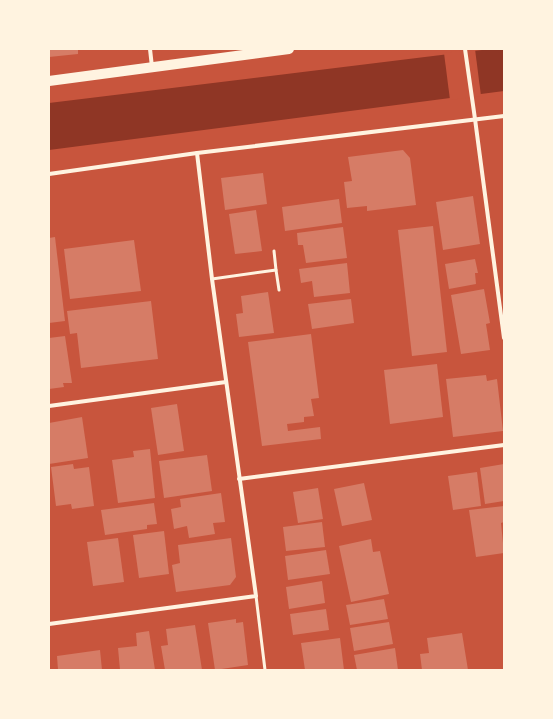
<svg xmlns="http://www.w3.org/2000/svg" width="553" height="719" font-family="'Fira Sans Condensed',sans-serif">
<rect width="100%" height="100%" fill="#c8553d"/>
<path fill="#8f3625" d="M490,49H504V91L49,150V103Z"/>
<path fill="#c8553d" d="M475,49L481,96L450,100L444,53Z"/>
<g fill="#d67c66">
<path d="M49,49H78V54L49,57Z"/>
<path d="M403,150L410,158L416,205L367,211V206L347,208L344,182L352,181L348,157Z"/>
<path d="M263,173L267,204L225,210L221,178Z"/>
<path d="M473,196L480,244L443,250L436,202Z"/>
<path d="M339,199L342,223L285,231L282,207Z"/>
<path d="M256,210L262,251L235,254L229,214Z"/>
<path d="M433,226L447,352L412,356L398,230Z"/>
<path d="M343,227L347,258L306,263L303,245H298L297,233Z"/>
<path d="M55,237L65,321L49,323V238Z"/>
<path d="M134,240L141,291L70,299L64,249Z"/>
<path d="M475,259L478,273H475L476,284L449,289L445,264Z"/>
<path d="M347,263L350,293L314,297L312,281L301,283L299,269Z"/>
<path d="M484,289L490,323L486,324L490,350L461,354L451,295Z"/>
<path d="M268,292L274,333L239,337L236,314L243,313L241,296Z"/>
<path d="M351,299L354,323L312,329L308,304Z"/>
<path d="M151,301L158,359L81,368L77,333L70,334L67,311Z"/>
<path d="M311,334L319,398L311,399L314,416L304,417V422L287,424L288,431L320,427L321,439L262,446L248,342Z"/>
<path d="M65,336L72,383H63L64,387L49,389V338Z"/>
<path d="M437,364L443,417L390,424L384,370Z"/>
<path d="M486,375L487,381L497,379L503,431L453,437L446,379Z"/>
<path d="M177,404L184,451L158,455L151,408Z"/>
<path d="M82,417L88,458L49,464V423Z"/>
<path d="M150,449L155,498L118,503L112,460L134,457L133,451Z"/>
<path d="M207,455L212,491L164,498L159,461Z"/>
<path d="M73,464L74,469L89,467L94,506L72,509L71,504L56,506L51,467Z"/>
<path d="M504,464V501L485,504L480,468Z"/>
<path d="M477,472L481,506L453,510L448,476Z"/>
<path d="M364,483L372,520L342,526L334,489Z"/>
<path d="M318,488L323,519L298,523L293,492Z"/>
<path d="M221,493L225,522L213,523L215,534L189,538L187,526L174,529L171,509L181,507L180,499Z"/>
<path d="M154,503L157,524L147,525V529L105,535L101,510Z"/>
<path d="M504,506V522L501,523L504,553L476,557L469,510Z"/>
<path d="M322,522L325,547L286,551L283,527Z"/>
<path d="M164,531L169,574L139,578L133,535Z"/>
<path d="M118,538L124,582L93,586L87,542Z"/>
<path d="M231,538L236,577L230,585L176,592L172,565L180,563L178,545Z"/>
<path d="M371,539L373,552L380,551L389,594L351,602L339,546Z"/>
<path d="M326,550L330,574L288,580L285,556Z"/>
<path d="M322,581L325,603L289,609L286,587Z"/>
<path d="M384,599L388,619L350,625L346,605Z"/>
<path d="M326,609L329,630L293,635L290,614Z"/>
<path d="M236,619V623L243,622L248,665L215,670L208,623Z"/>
<path d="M389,622L393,644L354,651L350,628Z"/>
<path d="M195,625L202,670H165L161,646L168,645L166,629Z"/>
<path d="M149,631L155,670H120L118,648L137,646L136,633Z"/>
<path d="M462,633L468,670H422L420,654L429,653L427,638Z"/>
<path d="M340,638L344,670H305L301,643Z"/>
<path d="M395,648L398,670H357L354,655Z"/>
<path d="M100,650L102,670H58L57,656Z"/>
</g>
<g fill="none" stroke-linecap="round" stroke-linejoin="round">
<g stroke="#fff3e0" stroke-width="3">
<path d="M274,251L276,270"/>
<path d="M212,279L276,270L279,290"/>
<path d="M256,596L265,670"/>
</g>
<g stroke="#fff3e0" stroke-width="4">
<path d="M150,49L152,67"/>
<path d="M465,49L475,119L504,338"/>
<path d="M49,174L197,153L504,116"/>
<path d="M49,406L226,382"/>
<path d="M239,479L504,445"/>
<path d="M49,624L256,596L212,279L197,153"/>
</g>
<path stroke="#fff3e0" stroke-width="10" d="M49,81L289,49"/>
</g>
<rect width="553" height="719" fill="none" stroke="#fff3e0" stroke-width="100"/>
</svg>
